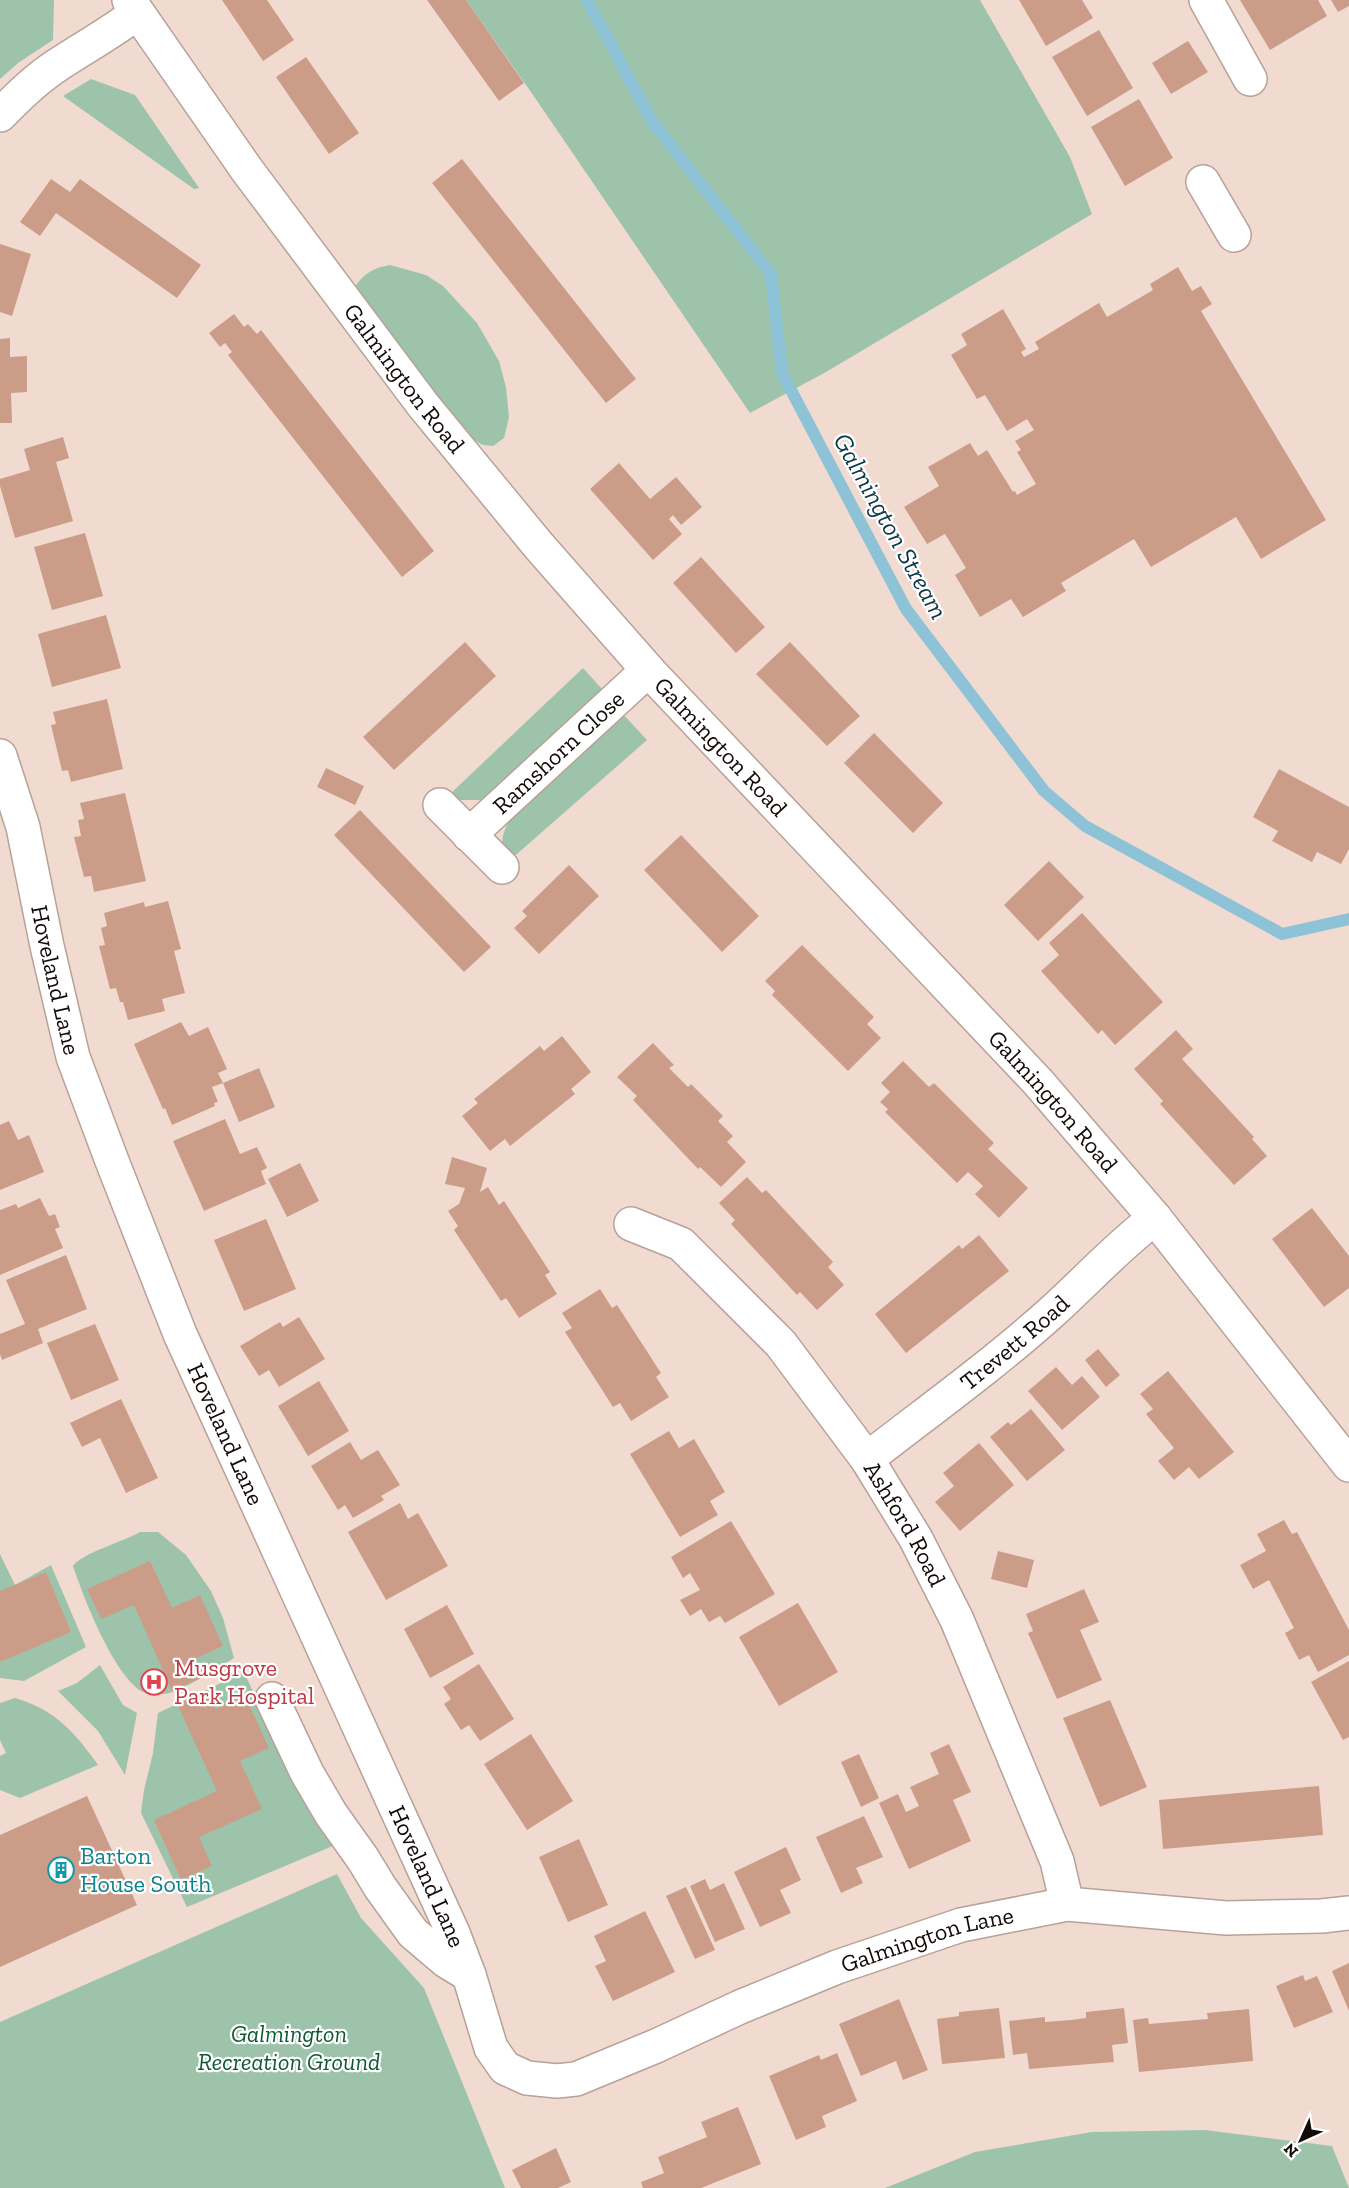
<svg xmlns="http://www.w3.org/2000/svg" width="1349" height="2188" font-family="'Zilla Slab',serif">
<rect width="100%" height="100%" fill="#f1dbd1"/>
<g fill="#9dc4aa">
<path d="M0,0H54L53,40L18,63L0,79Z"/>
<path d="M466,0H980L1070,157L1092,214L826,372L750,413L531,92Z"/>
<path d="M91,79L135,95L199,188L194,189L63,96Z"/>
<path d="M390,265L426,275L443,286L477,323L499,361L506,387L509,417L504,438L493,446L483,445L472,439L359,297L356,285C366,272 374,268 390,265Z"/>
<path d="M583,668L602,689L485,800H459L450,794Z"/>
<path d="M621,712L647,740L509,861C498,843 502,834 512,815Z"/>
<path d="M140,1532H158L186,1555L211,1591L223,1618L234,1658C219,1667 180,1693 164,1694C157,1695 147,1694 141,1691C113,1673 84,1599 73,1566C80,1554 125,1541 140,1532Z"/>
<path d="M0,1554L15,1585L51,1565L86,1647L24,1681L0,1678Z"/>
<path d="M100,1665L123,1705L137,1713L125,1775L98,1731L58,1691L77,1683Z"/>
<path d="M244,1672L288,1767L340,1843L187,1907L141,1813L144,1790L153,1753L158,1713Z"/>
<path d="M15,1698C54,1709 76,1733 98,1765L20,1798L0,1790V1756L6,1753L0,1740V1703Z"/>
<path d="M337,1874L361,1918L424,1988L505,2188H0V2022Z"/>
<path d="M1205,2130L1332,2146L1349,2188H885L975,2152L1092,2132Z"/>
</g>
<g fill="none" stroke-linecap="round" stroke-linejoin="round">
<path stroke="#8ec2d6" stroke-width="12" d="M587,0L652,121L771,274L782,373L906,609L1044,791L1085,826L1282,934L1349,919"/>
</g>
<g fill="#cb9d89">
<path d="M222,0H267L294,40L263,61Z"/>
<path d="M427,0H466L524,83L499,101Z"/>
<path d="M1019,0H1082L1093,18L1046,46Z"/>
<path d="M1240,0H1318L1327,16L1270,50Z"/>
<path d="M1331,0H1349V6L1338,12Z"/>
<path d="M1099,30L1133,88L1087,116L1052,57Z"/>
<path d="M1188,41L1208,72L1171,94L1152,63Z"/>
<path d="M306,57L359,133L329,154L276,77Z"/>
<path d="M1139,99L1173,158L1125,186L1091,127Z"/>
<path d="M462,159L636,379L606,403L432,183Z"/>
<path d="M51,179L70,192L80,179L201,265L177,298L56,213L40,236L20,222Z"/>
<path d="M0,244L31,254L12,316L0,312Z"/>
<path d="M1178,267L1192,291L1201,286L1212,304L1201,311L1326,520L1261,559L1236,517L1151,567L1134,539L1061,583L1066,591L1023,617L1011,599L980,617L955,575L966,568L945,534L927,544L904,507L939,486L928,467L970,443L978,456L987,450L1013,492L1015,491L1017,495L1036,484L1017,452L1021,450L1015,441L1034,430L1027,419L1007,431L985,395L977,399L951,355L967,345L961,334L1003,309L1026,349L1021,352L1024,357L1039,349L1035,342L1099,303L1107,317L1153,290L1150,284Z"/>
<path d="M234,314L244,327L248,324L257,334L261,330L434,551L402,577L228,355L232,352L225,343L220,347L209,333Z"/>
<path d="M10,338V357L27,356V392L11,393L12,423H0V339Z"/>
<path d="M63,437L69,458L56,462L73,521L15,538L0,486V479L30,470L24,449Z"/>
<path d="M619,463L650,499L676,477L702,507L681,525L673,515L669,519L682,534L653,560L590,489Z"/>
<path d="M85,533L103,596L52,610L34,547Z"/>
<path d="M701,557L765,627L736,653L673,583Z"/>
<path d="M106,615L121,668L52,687L38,634Z"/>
<path d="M465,642L496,676L394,770L363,737Z"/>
<path d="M790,642L860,716L827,746L756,674Z"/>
<path d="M107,699L123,769L71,782L68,770L62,771L51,725L56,724L53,712Z"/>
<path d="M874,733L943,803L913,833L844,763Z"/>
<path d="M326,768L364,786L355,805L317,787Z"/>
<path d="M1279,769L1349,807V849L1341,864L1317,852L1312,862L1272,841L1278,831L1253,817Z"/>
<path d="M125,793L146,881L94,892L91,876L84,877L74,837L81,836L78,820L84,819L80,803Z"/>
<path d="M360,810L491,947L464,972L334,835Z"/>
<path d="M681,835L759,916L722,952L644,870Z"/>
<path d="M1049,861L1084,897L1038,941L1004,905Z"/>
<path d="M569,865L599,896L539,954L514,928L527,916L522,911Z"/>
<path d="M168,901L181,949L174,951L185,993L162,999L165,1011L128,1020L123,1002H120L116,988L110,989L99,946L105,945L101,928L107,926L104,913L144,902L145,907Z"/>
<path d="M1082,913L1163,1002L1115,1045L1102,1030L1098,1034L1041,971L1059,955L1049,943Z"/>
<path d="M802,945L874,1017L867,1024L881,1038L848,1071L772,995L775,991L765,981Z"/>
<path d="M181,1022L189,1036L208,1027L227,1069L218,1073L223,1083L212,1087L218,1102L214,1103L215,1106L172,1125L165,1108L163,1109L134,1044Z"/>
<path d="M1176,1030L1193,1049L1182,1059L1254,1137L1252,1139L1267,1156L1234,1185L1160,1104L1163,1101L1134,1069Z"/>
<path d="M562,1036L591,1072L571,1089L575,1094L510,1146L505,1139L490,1151L462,1116L478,1103L474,1099L540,1046L544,1051Z"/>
<path d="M653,1043L674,1065L669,1068L688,1087L691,1084L723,1116L718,1121L733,1136L727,1142L746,1162L721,1187L700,1167L698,1169L633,1100L637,1096L617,1077Z"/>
<path d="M903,1061L929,1087L934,1083L994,1143L988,1149L1028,1188L999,1218L975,1194L983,1186L968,1172L957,1183L885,1112L888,1109L880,1102L890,1092L881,1083Z"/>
<path d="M259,1068L275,1107L239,1122L223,1083Z"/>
<path d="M225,1119L240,1154L257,1147L267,1168L261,1171L266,1184L204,1211L173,1141Z"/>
<path d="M9,1121L18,1140L29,1135L44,1172L0,1190V1125Z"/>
<path d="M452,1157L487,1168L480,1192L488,1187L499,1205L504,1201L550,1272L545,1275L557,1294L519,1318L506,1298L501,1301L454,1230L458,1226L448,1211L459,1204L465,1188L445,1184Z"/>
<path d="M300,1163L319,1201L287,1217L268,1179Z"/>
<path d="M747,1177L762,1193L766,1190L833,1262L828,1267L844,1285L817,1310L800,1292L797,1295L731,1224L735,1220L719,1203Z"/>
<path d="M40,1198L49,1216L55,1214L60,1227L55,1229L63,1248L0,1275V1210L16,1204L18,1208Z"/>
<path d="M1312,1208L1349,1256V1288L1324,1307L1272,1239Z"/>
<path d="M266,1219L296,1289L244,1311L214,1240Z"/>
<path d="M979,1235L1009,1271L906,1353L875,1314L959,1245L962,1249Z"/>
<path d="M66,1255L87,1309L38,1329L43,1343L2,1360L0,1354V1334L25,1324L6,1280Z"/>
<path d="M600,1289L612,1308L617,1305L661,1373L656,1377L669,1397L631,1421L620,1403L613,1407L565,1332L572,1328L562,1313Z"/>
<path d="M299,1317L325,1359L279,1387L269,1370L259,1376L240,1346L280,1322L283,1327Z"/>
<path d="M95,1324L119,1380L71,1400L47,1343Z"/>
<path d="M1098,1349L1120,1375L1106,1387L1085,1360Z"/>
<path d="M1056,1367L1072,1385L1082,1376L1100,1397L1062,1430L1028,1391Z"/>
<path d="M1168,1371L1234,1452L1199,1479L1189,1467L1174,1480L1158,1461L1174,1448L1146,1414L1153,1409L1140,1394Z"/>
<path d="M319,1381L349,1431L308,1456L278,1406Z"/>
<path d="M121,1399L158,1478L126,1493L100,1438L82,1447L70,1423Z"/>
<path d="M1031,1409L1065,1450L1027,1481L990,1437L1008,1422L1011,1425Z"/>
<path d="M669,1431L679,1448L694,1439L725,1492L710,1501L718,1515L680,1537L630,1454Z"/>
<path d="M350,1442L361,1460L378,1450L400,1485L381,1496L384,1500L353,1518L345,1505L338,1510L311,1466Z"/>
<path d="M979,1443L1014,1485L960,1531L935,1502L954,1486L943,1473Z"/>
<path d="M400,1503L408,1519L418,1513L448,1566L386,1600L348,1532Z"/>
<path d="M1284,1520L1292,1534L1297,1532L1349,1630V1655L1318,1672L1309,1655L1299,1660L1285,1633L1294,1628L1269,1580L1253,1589L1240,1565L1266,1551L1257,1534Z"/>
<path d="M731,1521L775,1594L725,1623L720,1616L709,1622L701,1609L690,1616L680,1600L700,1590L690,1573L683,1578L671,1557Z"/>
<path d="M998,1551L1034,1560L1027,1588L991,1579Z"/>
<path d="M150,1561L172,1608L200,1595L223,1646L194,1659L203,1677L172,1691L134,1605L101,1619L87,1589Z"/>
<path d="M46,1572L71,1632L0,1662V1591Z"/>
<path d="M1084,1589L1099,1622L1080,1630L1102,1680L1057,1699L1028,1633L1033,1631L1026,1614Z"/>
<path d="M798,1603L838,1672L779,1706L739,1637Z"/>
<path d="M447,1605L474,1654L430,1678L404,1629Z"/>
<path d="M1349,1661V1737L1343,1740L1311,1682Z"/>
<path d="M479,1664L514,1719L480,1741L469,1725L461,1730L444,1704L451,1699L443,1687Z"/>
<path d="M208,1691L216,1709L245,1696L269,1748L240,1761L262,1809L199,1837L212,1866L181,1880L154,1820L217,1791L177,1704Z"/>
<path d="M1110,1700L1147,1787L1100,1807L1063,1718Z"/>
<path d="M531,1734L573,1801L527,1830L484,1764Z"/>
<path d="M949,1744L971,1792L953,1800L971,1841L909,1869L879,1803L898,1794L906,1812L919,1806L910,1787L939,1774L930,1753Z"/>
<path d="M859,1754L879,1798L861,1807L841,1762Z"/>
<path d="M1319,1786L1323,1835L1163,1849L1159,1800Z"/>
<path d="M87,1796L137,1905L0,1967V1835Z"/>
<path d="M864,1816L883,1857L856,1868L863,1883L841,1893L816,1837Z"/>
<path d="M579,1839L608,1905L568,1922L539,1857Z"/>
<path d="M786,1847L801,1880L780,1890L791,1913L760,1927L734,1872Z"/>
<path d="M705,1879L710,1890L724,1883L745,1929L715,1942L690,1886Z"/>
<path d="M686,1887L715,1950L695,1959L666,1896Z"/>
<path d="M645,1911L675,1972L613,2001L595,1966L606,1961L594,1936Z"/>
<path d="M1349,1963V2011L1332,1971Z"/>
<path d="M1303,1975L1305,1981L1317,1976L1333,2012L1294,2028L1276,1986Z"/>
<path d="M899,1999L928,2070L903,2080L896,2061L861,2076L839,2024Z"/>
<path d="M999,2008L1005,2058L942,2064L937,2019L959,2016V2012Z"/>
<path d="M1124,2008L1128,2043L1112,2045L1114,2062L1029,2069L1027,2053L1013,2055L1009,2021L1045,2017V2022L1071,2020L1086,2018V2012Z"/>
<path d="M1249,2009L1253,2061L1139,2072L1133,2020L1148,2018L1149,2024L1208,2019L1207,2013Z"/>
<path d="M837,2053L857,2101L822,2116L826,2127L796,2140L769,2076L819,2055L821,2060Z"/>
<path d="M738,2107L761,2164L701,2188H643L641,2182L664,2173L658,2157L707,2137L701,2122Z"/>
<path d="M556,2148L571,2182L558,2188H521L512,2170Z"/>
</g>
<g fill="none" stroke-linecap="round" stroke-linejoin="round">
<g stroke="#b7a198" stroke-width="36">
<g id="minor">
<path id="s1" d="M129,0L247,170L423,405L539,546L648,670L1038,1082L1155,1218L1349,1465"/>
<path d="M1206,0L1250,79"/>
<path d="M0,115C18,97 35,80 56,66C83,48 111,33 137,13"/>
<path d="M1203,182L1234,235"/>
<path id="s2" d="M0,756L23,827L47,946L73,1057L112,1161L180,1334L453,1933L469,1975L491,2048L505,2068L527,2078L557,2081L576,2079L656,2046L740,2007L837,1967L961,1925L1067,1904L1226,1918L1322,1916L1349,1913"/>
<path d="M440,805L502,867"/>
<path id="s3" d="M469,835L648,670"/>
<path id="s4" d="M631,1224L681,1244L781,1344L867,1459L916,1539L957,1620L1057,1861L1067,1904"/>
<path id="s5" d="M867,1459C930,1410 994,1364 1053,1311C1087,1280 1118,1246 1155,1218"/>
<path d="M272,1699L307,1773L331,1814L363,1859L380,1887L413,1933L446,1961L469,1975"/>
</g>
</g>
<use href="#minor" stroke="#fff" stroke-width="33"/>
</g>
<defs>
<g id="hospital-ring" transform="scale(1.35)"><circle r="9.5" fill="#fff" stroke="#e0444e" stroke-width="1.5"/><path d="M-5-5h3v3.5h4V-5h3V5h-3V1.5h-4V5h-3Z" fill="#e0444e"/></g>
<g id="building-ring" transform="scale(1.35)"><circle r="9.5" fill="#fff" stroke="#0f9aa8" stroke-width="1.5"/><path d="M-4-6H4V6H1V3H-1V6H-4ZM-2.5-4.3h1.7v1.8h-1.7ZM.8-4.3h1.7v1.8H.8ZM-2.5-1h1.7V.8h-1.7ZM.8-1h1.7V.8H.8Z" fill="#0f9aa8"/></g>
</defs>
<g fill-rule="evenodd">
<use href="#hospital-ring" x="154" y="1682"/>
<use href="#building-ring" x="61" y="1870"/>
</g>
<g text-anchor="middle" stroke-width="4.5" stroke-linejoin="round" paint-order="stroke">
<g font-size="24" fill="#110a07" stroke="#fff">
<text dy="8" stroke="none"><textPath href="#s1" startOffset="468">Galmington Road</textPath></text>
<text dy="8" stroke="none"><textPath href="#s1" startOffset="954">Galmington Road</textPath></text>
<text dy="8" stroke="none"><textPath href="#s3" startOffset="122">Ramshorn Close</textPath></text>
<text dy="8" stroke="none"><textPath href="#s2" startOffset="231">Hoveland Lane</textPath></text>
<text dy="8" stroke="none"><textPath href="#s1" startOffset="1440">Galmington Road</textPath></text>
<text dy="8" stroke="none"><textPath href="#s5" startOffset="188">Trevett Road</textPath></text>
<text dy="8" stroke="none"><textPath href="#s2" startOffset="717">Hoveland Lane</textPath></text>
<text dy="8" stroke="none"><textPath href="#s4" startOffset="414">Ashford Road</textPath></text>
<text dy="8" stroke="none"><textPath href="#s2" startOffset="1203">Hoveland Lane</textPath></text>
<text dy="8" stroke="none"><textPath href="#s2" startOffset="1863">Galmington Lane</textPath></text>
</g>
<g font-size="24" fill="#be3a42" stroke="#fff" text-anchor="start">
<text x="174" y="1676">Musgrove<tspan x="174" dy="28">Park Hospital</tspan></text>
</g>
<g font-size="24" fill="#0d838f" stroke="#fff" text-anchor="start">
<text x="80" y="1864">Barton<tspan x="80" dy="28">House South</tspan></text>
</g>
<g font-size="24" font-style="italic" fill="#105834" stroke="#fff">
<text x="289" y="2042">Galmington<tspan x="289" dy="28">Recreation Ground</tspan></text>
</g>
<g font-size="26" font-style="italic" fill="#093948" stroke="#fff">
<text transform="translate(891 526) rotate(61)" y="9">Galmington Stream</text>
</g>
</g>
<g transform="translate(1301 2140) rotate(225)" stroke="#ffffff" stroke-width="4.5" paint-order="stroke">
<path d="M0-4.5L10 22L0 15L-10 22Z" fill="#110a07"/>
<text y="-9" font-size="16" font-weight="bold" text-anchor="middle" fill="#110a07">N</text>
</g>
</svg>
